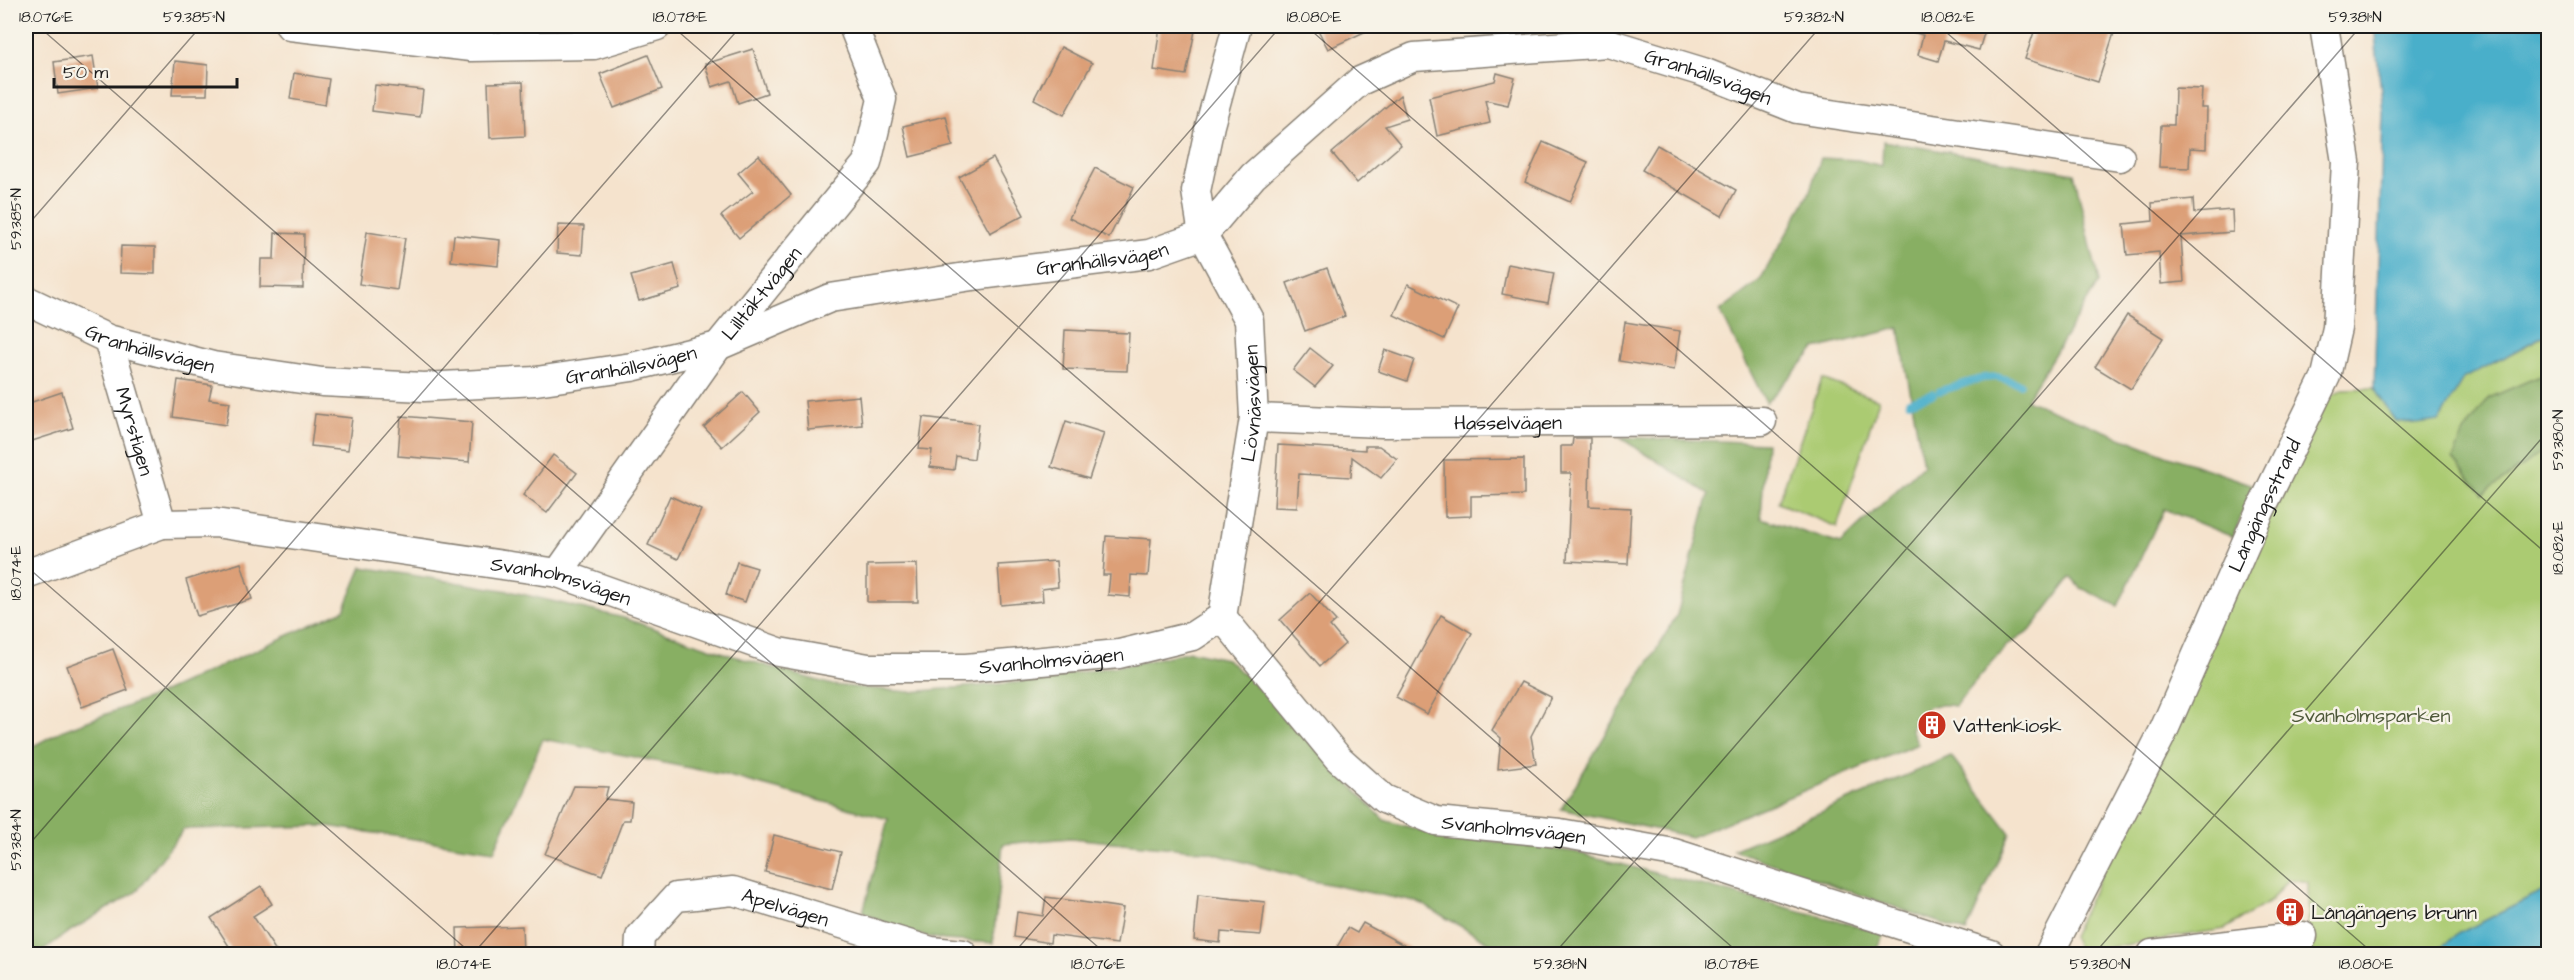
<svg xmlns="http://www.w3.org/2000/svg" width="2574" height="980" font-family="'Architects Daughter',sans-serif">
<rect width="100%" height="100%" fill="#f7f3e8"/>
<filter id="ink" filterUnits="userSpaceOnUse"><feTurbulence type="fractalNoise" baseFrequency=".0167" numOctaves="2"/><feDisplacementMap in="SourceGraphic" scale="12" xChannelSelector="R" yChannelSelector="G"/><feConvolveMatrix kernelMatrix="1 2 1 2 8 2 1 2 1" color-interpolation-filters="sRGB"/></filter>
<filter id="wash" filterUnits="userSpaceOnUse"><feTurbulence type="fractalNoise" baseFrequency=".008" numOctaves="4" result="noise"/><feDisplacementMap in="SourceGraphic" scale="24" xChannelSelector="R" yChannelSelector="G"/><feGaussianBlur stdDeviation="1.35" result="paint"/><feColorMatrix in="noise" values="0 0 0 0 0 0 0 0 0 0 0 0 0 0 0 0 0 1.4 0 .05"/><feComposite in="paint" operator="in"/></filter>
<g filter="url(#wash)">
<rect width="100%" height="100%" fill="#f5e3cd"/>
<g fill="#abcb72" stroke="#647447" stroke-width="1.5">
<path d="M2544,336H2548V375H2542L2489,398L2483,494L2548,448V889L2460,933L2429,954H2309L2308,882L2288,879L2271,901L2225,929L2080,952L2072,937L2320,401L2343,389L2374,388L2395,421H2439L2463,379Z"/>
<path d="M1822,379L1879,400L1837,527L1778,503Z"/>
</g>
<g fill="#88af64" stroke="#526640" stroke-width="1.5">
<path d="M1883,141L2074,173L2099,282L2026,400L2166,455L2254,485L2233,537L2164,509L2118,606L2081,588L2071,577L2030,631L2006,646L1955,706C1932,702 1920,707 1911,729L1918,744L1691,837L1561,809L1677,615L1709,494L1619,437L1766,443L1761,518L1840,544L1923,465L1899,328L1815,349L1766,403L1720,311L1760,280L1808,196L1821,158L1858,160L1882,166Z"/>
<path d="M2542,375H2548V448L2483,494L2453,459L2464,433L2489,398Z"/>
<path d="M362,567L509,591L624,618L730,655L832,685L910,692L1022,682L1147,661L1190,651L1226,659L1251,680L1384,820L1431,833L1575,852L1884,933L1874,954H1509L1420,903L1308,880L1205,851L1070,838L1003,844L993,943L944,940L898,930L863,912L888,819L725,775L543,739L494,851L327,826L184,829L136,892L67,933L38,954H26V750L61,731L155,696L344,610Z"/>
<path d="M1951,756L2010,833L1966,932L1733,850Z"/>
</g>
<g fill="#4aafca" stroke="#336673" stroke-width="1.5">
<path d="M2374,26H2548V336H2543L2463,379L2439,421L2417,424L2395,421L2374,388L2383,112Z"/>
<path d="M2548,889V954H2429L2460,933Z"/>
</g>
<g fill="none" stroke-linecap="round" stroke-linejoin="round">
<g stroke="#4aafca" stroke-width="8">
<path d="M1940,391L1983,378L1997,377L2020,384"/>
<path d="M1909,402L1933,394"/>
</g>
</g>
<g id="blocks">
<g fill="#dc9f77">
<path d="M1160,26H1196L1186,75L1154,70Z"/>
<path d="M1316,26H1377L1328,49Z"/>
<path d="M1912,26H1971L1985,30L1979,50L1944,41L1938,61L1918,55L1923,35L1911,32Z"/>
<path d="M2036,26H2090L2114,33L2098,82L2025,59Z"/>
<path d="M1061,47L1092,63L1064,115L1034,99Z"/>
<path d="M753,49L767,93L738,103L731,81L712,87L705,64Z"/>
<path d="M648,55L662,89L614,108L600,74Z"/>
<path d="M93,56L98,88L58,94L54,62Z"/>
<path d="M175,61L208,65L207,95H172Z"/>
<path d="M294,73L329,79L325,105L290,99Z"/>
<path d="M1497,73L1515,78L1508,105L1485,100L1490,123L1437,136L1429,97L1495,81Z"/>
<path d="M523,82L525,136L490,138L488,83Z"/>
<path d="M375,85L423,90L420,117L372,111Z"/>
<path d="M2175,88L2202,89L2201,108H2207L2206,149L2190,148L2189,168L2159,167L2161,125H2174Z"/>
<path d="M1400,95L1407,119L1385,126L1401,145L1357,183L1332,153Z"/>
<path d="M946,116L953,146L910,157L903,126Z"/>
<path d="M1543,142L1588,162L1570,202L1525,182Z"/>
<path d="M1657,145L1736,190L1722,216L1642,170Z"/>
<path d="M759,155L791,195L739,238L721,216L753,191L738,173Z"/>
<path d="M993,158L1024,215L990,233L959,177Z"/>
<path d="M1095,168L1134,187L1109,238L1069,218Z"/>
<path d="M2193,199L2194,213L2232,210L2233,232L2181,236L2184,282L2161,284L2159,252L2127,255L2124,224L2153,221L2152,203Z"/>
<path d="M558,225L584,226L582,255L557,253Z"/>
<path d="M367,232L405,238L397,290L359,284Z"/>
<path d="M275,233L304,234L303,288L260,287L261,259H274Z"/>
<path d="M454,235L500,240L498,266L451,261Z"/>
<path d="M121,246L155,247V274L120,273Z"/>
<path d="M674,264L681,289L639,301L631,276Z"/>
<path d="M1508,264L1554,273L1548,303L1502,294Z"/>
<path d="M1327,268L1345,316L1305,331L1287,283Z"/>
<path d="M1408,284L1458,308L1444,339L1394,315Z"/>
<path d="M2127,315L2163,338L2131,389L2095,367Z"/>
<path d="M1625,322L1680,331L1674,370L1619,361Z"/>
<path d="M1065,330L1129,333L1127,371L1063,369Z"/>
<path d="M1310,348L1333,366L1315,387L1293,370Z"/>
<path d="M1385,350L1414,360L1407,381L1378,371Z"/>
<path d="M178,380L212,385L209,399L230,402L226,425L173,417Z"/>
<path d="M62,392L73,428L26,443V404Z"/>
<path d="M743,392L760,412L722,447L704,427Z"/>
<path d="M859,396L862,425L808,430L805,401Z"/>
<path d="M315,414L352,418L348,450L311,446Z"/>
<path d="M401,416L472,422L469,462L398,456Z"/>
<path d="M923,417L978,424L974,459L956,456L954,470L930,467L932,450L919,449Z"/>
<path d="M1066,421L1104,433L1089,479L1051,467Z"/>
<path d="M1573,438H1590L1589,506L1631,508L1628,564L1567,561L1571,473H1561V446H1572Z"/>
<path d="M1278,445L1365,450V446H1379L1397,459L1381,478L1352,457L1351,477L1299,474L1297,508L1274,507Z"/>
<path d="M553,455L577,473L547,513L523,495Z"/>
<path d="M1524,459V495L1471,496V516L1445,517L1444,460Z"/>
<path d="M670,496L701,510L678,559L648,545Z"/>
<path d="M1106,536L1151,539L1148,576L1131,575L1130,597L1108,595L1110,575H1103Z"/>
<path d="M1056,561L1058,587L1042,589L1043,601L1001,605L998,565Z"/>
<path d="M737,562L757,568L745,602L726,595Z"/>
<path d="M241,563L252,599L197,616L186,580Z"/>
<path d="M917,564L918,602H867V565Z"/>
<path d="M1310,593L1336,621L1330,626L1345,644L1320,666L1280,620Z"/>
<path d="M1441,615L1472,633L1427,714L1396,697Z"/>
<path d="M113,649L128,690L82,707L67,666Z"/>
<path d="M1521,682L1551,697L1531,736L1536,764L1498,769L1501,738L1492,730Z"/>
<path d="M574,786L608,787L605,799L632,802L630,820H623L602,875L545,854Z"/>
<path d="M774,835L841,852L832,889L765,872Z"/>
<path d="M261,886L272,904L253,916L278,954H234L211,918Z"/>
<path d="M1198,895L1265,902L1261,935L1221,932L1220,943L1194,940Z"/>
<path d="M1046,897L1123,908L1117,944L1051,935L1050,943L1014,937L1017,912L1043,916Z"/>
<path d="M1363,923L1420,954H1333L1348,928L1357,933Z"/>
<path d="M522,926L523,954H458L457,928Z"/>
</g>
</g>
</g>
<g filter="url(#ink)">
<use href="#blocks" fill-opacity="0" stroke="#888074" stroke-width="1.5"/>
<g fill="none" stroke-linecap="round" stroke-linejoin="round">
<g stroke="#888074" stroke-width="31">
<g id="street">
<path d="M290,26L471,47L594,45L657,26"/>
<path id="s1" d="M26,300L108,339L213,366L322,382L424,387L536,381L632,367L718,346L830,298L972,276L1149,254L1203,235L1253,176L1360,81L1414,57L1608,43L1703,72L1797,109L2120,157"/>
<path id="s2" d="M108,339L162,524"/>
<path id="s3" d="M1254,418L1382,423L1762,421"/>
<path id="s4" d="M558,573L718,346L867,163L882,99L853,26"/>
<path id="s5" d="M26,574L162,524L215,523L558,573L779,652L868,668H966L1119,654L1193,636L1222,617L1338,758L1384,799L1436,821L1560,833L1674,853L1991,954"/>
<path id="s6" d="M1222,617L1254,418L1249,320L1203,235L1196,191L1210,125L1237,26"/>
<path id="s7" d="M639,954L640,937L676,897L733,891L931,951L963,954"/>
<path id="s8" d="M2049,954L2163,732L2260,511L2326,376L2337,328L2346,162L2324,26"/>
<path d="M2152,954L2303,936"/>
</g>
</g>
<use href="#street" stroke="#fff" stroke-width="28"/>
</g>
</g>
<path fill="none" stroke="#1c1c1c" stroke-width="1.5" stroke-opacity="0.45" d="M38,26L1106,954M672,26L1740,954M1306,26L2374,954M1939,26L2548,555M26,227L201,26M26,566L472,954M26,848L741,26M473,954L1281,26M1013,954L1821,26M1554,954L2361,26M2094,954L2548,431"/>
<defs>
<g id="building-disc" transform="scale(1.5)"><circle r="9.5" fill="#c8321e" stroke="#f7f3e8"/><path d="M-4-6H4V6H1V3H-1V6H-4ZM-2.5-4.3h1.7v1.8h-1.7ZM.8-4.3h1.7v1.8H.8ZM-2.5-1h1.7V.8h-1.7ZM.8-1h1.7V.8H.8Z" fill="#fff"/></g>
</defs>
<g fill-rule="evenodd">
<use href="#building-disc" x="1932" y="725"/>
<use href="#building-disc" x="2290" y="912"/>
</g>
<g text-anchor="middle" stroke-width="5" stroke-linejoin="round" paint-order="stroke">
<g font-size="20" fill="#1c1c1c" stroke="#f7f3e8">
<text dy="7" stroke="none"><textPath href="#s1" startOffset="1790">Granhällsvägen</textPath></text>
<text dy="7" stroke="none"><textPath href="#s1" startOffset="1106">Granhällsvägen</textPath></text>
<text dy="7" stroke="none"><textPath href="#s4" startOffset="346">Lilltäktvägen</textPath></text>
<text dy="7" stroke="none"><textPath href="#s1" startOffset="134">Granhällsvägen</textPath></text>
<text dy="7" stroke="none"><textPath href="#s1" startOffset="620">Granhällsvägen</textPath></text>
<text dy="7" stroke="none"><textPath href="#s6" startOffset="216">Lövnäsvägen</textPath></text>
<text dy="7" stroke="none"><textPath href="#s3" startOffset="254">Hasselvägen</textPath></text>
<text dy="7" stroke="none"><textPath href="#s2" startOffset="96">Myrstigen</textPath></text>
<text dy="7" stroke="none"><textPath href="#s8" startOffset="498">Långängsstrand</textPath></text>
<text dy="7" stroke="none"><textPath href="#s5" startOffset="549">Svanholmsvägen</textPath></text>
<text dy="7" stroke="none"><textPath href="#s5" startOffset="1053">Svanholmsvägen</textPath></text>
<text dy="7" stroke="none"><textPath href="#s5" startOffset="1611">Svanholmsvägen</textPath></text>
<text dy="7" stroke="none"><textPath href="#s7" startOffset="183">Apelvägen</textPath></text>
</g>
<g font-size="20" fill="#4e593a" stroke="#f7f3e8">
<text x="2371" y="722">Svanholmsparken</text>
</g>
<g font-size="20" fill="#1c1c1c" stroke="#f7f3e8" text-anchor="start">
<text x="1953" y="732">Vattenkiosk</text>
<text x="2311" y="919">Långängens brunn</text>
</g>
</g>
<rect width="2574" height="980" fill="none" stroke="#f7f3e8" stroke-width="66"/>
<path d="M54 78v9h183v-9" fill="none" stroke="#1c1c1c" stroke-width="3"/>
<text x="63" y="78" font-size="18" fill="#1c1c1c" stroke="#f7f3e8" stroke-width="4.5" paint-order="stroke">50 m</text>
<rect x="33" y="33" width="2508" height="914" fill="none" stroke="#1c1c1c" stroke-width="2"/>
<g font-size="15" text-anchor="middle" fill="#1c1c1c">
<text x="46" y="22">18.076°E</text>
<text x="194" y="22">59.385°N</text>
<text x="680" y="22">18.078°E</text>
<text x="1314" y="22">18.080°E</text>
<text x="1814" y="22">59.382°N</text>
<text x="1948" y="22">18.082°E</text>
<text x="2355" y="22">59.381°N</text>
<text transform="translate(16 219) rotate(-90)" y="5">59.385°N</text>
<text transform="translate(2558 440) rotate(-90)" y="5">59.380°N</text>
<text transform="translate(2558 548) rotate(-90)" y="5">18.082°E</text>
<text transform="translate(16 573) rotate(-90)" y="5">18.074°E</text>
<text transform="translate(16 840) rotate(-90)" y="5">59.384°N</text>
<text x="464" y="969">18.074°E</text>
<text x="1098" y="969">18.076°E</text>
<text x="1560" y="969">59.381°N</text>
<text x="1732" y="969">18.078°E</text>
<text x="2100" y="969">59.380°N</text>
<text x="2366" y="969">18.080°E</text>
</g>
</svg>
